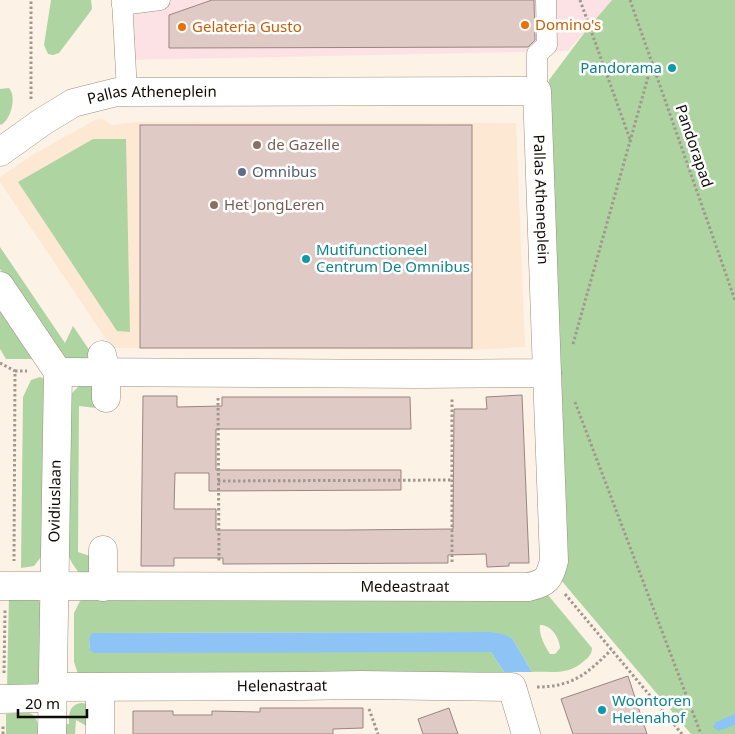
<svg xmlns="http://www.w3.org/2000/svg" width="735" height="734" font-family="'Noto Sans',sans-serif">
<rect width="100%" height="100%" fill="#fdf2e6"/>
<path fill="#fde2e5" d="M125,0H612L568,51L128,60Z"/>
<path fill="#fce8d3" d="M100,119L105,120L111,125L137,122L516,123L525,347L474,350L112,348L0,182V177L34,154L95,120Z"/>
<g fill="#aed5a1" fill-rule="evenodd">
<path d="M51,0H91L92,9L90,12L59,53L53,55L48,54L44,45Z"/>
<path d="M612,0H735V734H691L555,573L568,560L549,80L588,28Z"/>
<path d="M9,88C17,97 11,119 1,125L0,124V89Z"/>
<path d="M93,139H126L130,332L117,331L18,182Z"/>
<path d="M0,247L65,343L73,326L96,360L64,358L58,354L0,269Z"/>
<path d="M0,305L36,359H6L0,349Z"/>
<path d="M40,377L47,380L44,553L34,566L21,568L23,397L31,380Z"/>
<path d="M96,381V408L79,406L78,552L93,557V575L79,573L72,563L66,550L71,394L81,384Z"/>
<path d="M543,589L592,648C592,654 589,657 584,661C568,676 551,671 532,672L512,638L492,632L93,633L89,638L90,650L491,652L504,672H485L484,678L78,674L74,662V613L80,601L84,599ZM540,625C551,624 560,639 560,648L555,654H550C544,645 539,635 540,625Z"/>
<path d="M9,595L35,597L43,605L39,683L30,689H7Z"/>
<path d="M81,703L92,704V729L76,720L75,734H63V724H69C69,714 69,705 81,703Z"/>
<path d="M28,712C38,716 38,724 38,734H6V714Z"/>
</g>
<g fill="#8dc3f5">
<path d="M492,632L502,634L512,638L532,672H504L491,652L94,653L90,650L89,638L92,633Z"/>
<path d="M735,714V725L718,731L713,727L716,722Z"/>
</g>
<g fill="#e0cac6" stroke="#988580">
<path d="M212,0H534L535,40L528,47L169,48V15Z"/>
<rect x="140" y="125" width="332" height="223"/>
<path d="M522,395L529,563H509V566L487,567L486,554L448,555V563L223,564V558H174V566H141L143,396H177V407L222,406V397H410L411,429H216V470H401V490L209,491V473H175L174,509H216V530H346L453,529L454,409H487L486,397Z"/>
<path d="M628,676L647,734H573L561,699Z"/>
<path d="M260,708H363V728L333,729V734H133V711H173V715H212V711L260,712Z"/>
<path d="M449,708L458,734H423L418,719Z"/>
</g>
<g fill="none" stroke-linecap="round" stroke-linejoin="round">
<g stroke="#9b8e80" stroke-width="21">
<g id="pedestrian">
<path d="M122,0L127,91"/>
<path d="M122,5L160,0"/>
<path d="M537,91V54L547,45L546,0"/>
</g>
</g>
<g stroke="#9b8e80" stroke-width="29">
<g id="minor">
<path id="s1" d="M0,152L42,122L73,103L117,92L537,91L547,373L420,374L58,372"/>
<path d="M0,286L58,372L52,734"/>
<path d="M102,355L106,372V398"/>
<path id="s2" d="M0,586L528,587C547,583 549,579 554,561L547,373"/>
<path d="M103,587V550"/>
<path id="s3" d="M52,687L300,686L361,685L512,687L526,734"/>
<path d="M0,699L52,698"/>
<path d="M100,734V687"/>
</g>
</g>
<g stroke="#a0988f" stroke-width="3" stroke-dasharray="2.5 2.5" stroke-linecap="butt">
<path d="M580,0L631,142"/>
<path d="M630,0L735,300"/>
<path d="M31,99V0"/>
<path d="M573,344L652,63"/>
<path d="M0,363L15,371L14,561"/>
<path d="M15,371H27"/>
<path d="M218,398L219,561"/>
<path d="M575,402L701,734"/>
<path d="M218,481L451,480"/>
<path d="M452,562V398"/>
<path d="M565,594L682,734"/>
<path d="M4,673L5,610"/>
<path d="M537,687C572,687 587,674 611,650"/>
<path d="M369,709L378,734"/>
<path d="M3,734V725"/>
</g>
<use href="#pedestrian" stroke="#fff" stroke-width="20"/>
<use href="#minor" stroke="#fff" stroke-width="28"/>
</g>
<g fill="#e8710a" stroke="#fff" stroke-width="2">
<circle cx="525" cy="25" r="5"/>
<circle cx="182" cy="27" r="5"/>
</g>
<g fill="#0f9aa8" stroke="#fff" stroke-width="2">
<circle cx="672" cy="68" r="5"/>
<circle cx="306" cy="259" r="5"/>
<circle cx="602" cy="710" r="5"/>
</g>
<g fill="#8d6e63" stroke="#fff" stroke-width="2">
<circle cx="257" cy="145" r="5"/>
<circle cx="214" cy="205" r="5"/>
</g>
<circle fill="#5c6f8a" stroke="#fff" stroke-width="2" cx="242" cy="172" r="5"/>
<g text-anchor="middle" stroke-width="5" stroke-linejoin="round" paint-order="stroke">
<g font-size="15" fill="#c56008" stroke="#fff" text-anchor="start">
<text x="535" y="30">Domino's</text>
<text x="192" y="32">Gelateria Gusto</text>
</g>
<g font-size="15" fill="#0d838f" stroke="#fff" text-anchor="start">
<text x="662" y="73" text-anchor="end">Pandorama</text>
<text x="316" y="255">Mutifunctioneel<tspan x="316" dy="17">Centrum De Omnibus</tspan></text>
<text x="612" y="706">Woontoren<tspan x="612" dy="17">Helenahof</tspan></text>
</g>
<g font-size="15" fill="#0f0b07" stroke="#fff">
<text dy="5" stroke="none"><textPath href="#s1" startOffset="168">Pallas Atheneplein</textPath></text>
<text transform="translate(694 146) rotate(71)" y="5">Pandorapad</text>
<text dy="5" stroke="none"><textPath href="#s1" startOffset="662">Pallas Atheneplein</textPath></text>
<text transform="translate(55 501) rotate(-89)" y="5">Ovidiuslaan</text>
<text dy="5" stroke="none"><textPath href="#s2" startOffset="405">Medeastraat</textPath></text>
<text dy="5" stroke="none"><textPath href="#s3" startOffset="230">Helenastraat</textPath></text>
</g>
<g font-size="15" fill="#785e54" stroke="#fff" text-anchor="start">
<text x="267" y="150">de Gazelle</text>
<text x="224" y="210">Het JongLeren</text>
</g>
<g font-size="15" fill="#4e5e75" stroke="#fff" text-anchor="start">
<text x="252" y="177">Omnibus</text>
</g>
</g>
<path d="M18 709v8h69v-8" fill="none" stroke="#0f0b07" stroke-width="2.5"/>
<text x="25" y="709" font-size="15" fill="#0f0b07" stroke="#ffffff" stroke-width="4" paint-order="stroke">20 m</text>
</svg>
